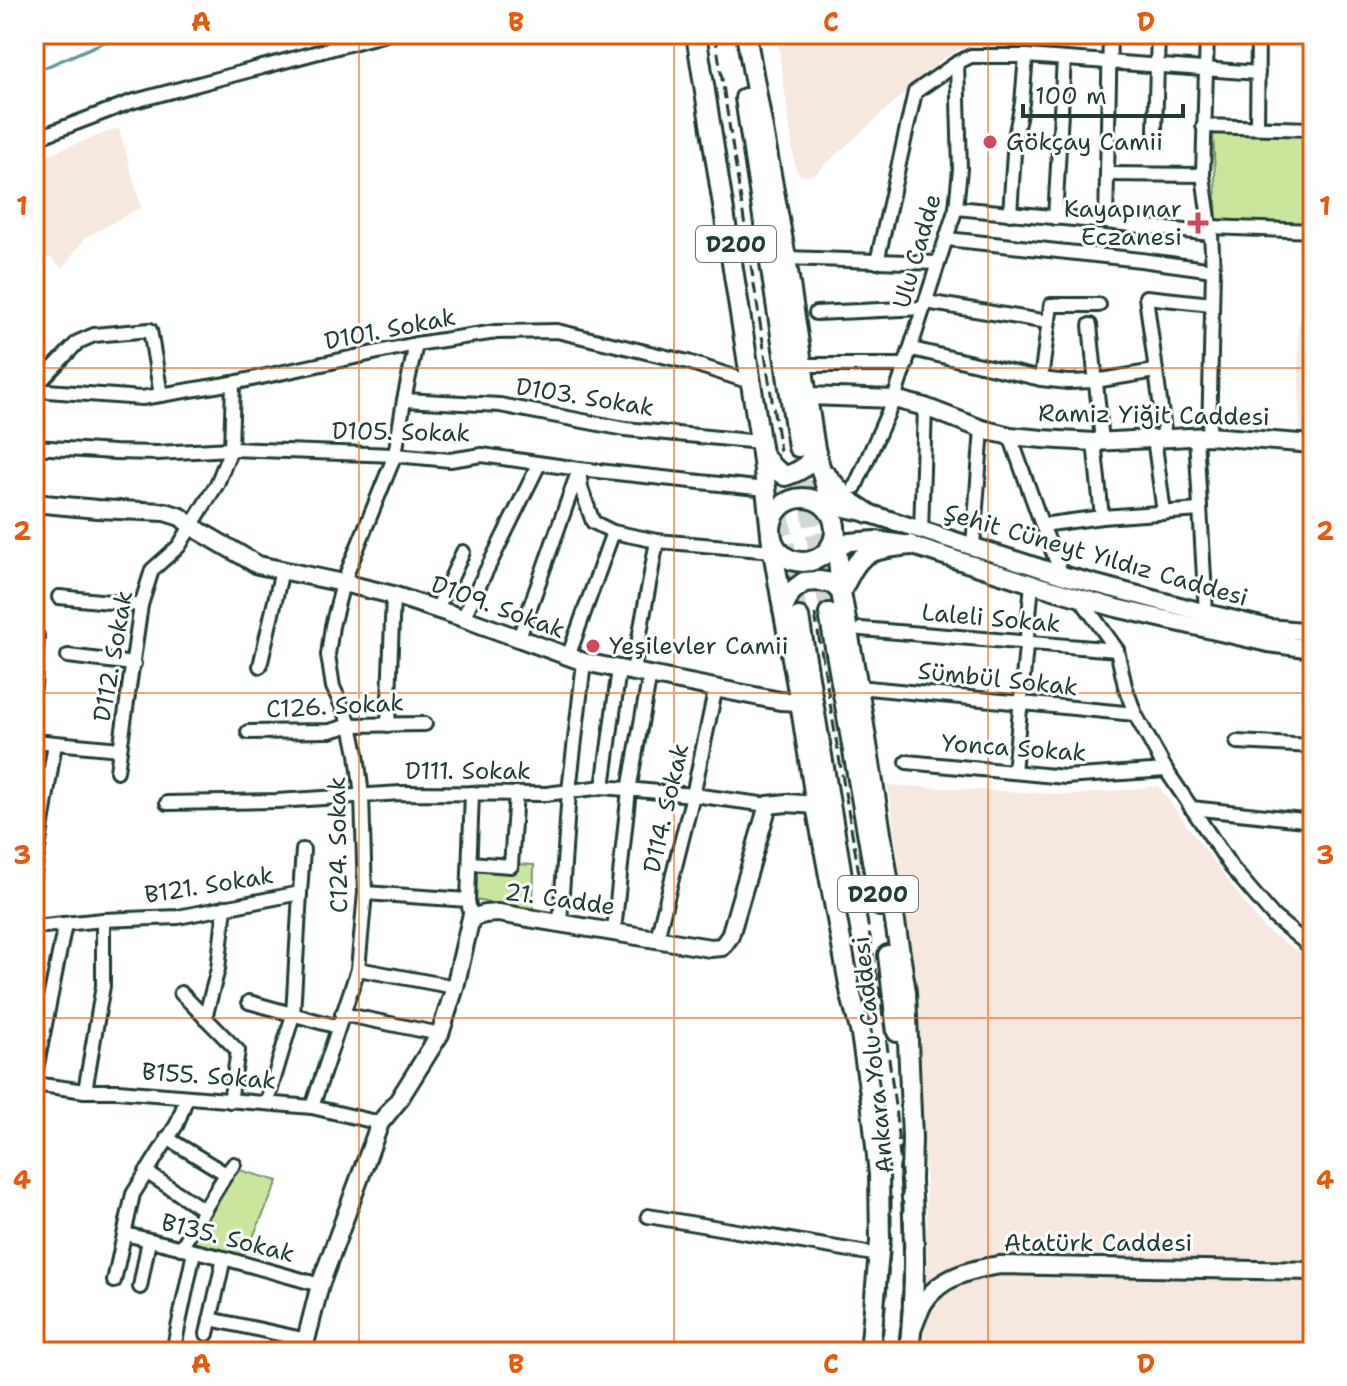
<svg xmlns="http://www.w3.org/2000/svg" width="1347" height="1386" font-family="'Shantell Sans',sans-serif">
<rect width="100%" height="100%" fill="#fff"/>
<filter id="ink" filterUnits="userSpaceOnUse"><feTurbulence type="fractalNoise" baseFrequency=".0125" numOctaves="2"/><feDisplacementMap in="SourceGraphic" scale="16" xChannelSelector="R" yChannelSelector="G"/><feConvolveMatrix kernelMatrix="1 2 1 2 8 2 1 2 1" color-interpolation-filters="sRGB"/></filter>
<g filter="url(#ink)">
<g fill="#f6e8de">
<path d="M777,34H1069V50L960,49L942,59L816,173L807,176L800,175L795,167Z"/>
<path d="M119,128L141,207L85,238L62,269L51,257L34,267V165L41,162L46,155Z"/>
<path d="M1303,318H1313V433L1300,431L1298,325Z"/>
<path d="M888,785L1075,795L1158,786L1264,929L1313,961V1352H922L926,1319L927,1220L917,999Z"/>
</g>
<g fill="#cae69d" stroke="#749268" stroke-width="2">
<path d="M1213,131L1313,135V226L1217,223Z"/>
<path d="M515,864L534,865L533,910L475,900L474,898L475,868L514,871Z"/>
<path d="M236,1169L278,1181L243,1259L189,1244Z"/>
</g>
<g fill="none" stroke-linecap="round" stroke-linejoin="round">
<path stroke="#5b989a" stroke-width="3" d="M34,72L123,34"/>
<g stroke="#d2d8d6" stroke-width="18" stroke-dasharray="18 9" stroke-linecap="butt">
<path d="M800,454L829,613"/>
<path d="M771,464L799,617"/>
</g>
<g stroke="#1f3d34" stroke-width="18">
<g id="minor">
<path d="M1207,34L1203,175L1211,234L1213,270L1209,436"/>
<path d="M1203,126L1313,129"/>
<path d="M1257,127L1258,34"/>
<path d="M1155,131L1158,34"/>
<path d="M34,139L131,102L386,34"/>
<path d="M1108,174L1203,175"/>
<path d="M956,208L1106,222L1211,234"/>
<path d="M1010,214L1015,137L1022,103L1026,56"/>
<path d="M1055,218L1064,59"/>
<path d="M1106,222L1110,34"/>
<path d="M1210,227L1313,231"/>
<path d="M947,239L1141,260L1213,270"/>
<path d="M786,258L938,263"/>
<path d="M877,262L915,92L957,63L971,56H1026L1258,73"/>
<path d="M926,302L1048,322"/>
<path d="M816,313L924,308"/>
<path d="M1090,325L1102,441"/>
<path d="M912,349L1041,379L1068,382L1095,381L1155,371"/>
<path d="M803,365H906"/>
<path d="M1041,379L1051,305H1099"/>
<path d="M34,388L78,342L94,335L150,330L161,395"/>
<path d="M34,390L142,398L233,383L416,344L496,332L557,331L688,362L750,382"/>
<path d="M404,400L500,405L625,429L760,442"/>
<path d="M1010,436L1042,525L1062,575"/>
<path d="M1196,436L1206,613"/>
<path d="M1154,438L1164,513"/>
<path d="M1165,438L1146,297L1212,304"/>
<path d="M1094,442L1102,517"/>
<path d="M34,447L114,452L157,453L231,449L395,455L450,460L482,455L579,469L766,489"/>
<path d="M579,469L581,488L593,522L613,532L657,541L773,551"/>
<path d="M855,487L894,399L956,208L960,169L957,63"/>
<path d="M1042,525L1102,517L1200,510"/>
<path d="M921,531L925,407"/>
<path d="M973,546L982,429"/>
<path d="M59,597L141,605"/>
<path d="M1080,598L1117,650L1125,686L1135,714L1166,770L1232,868L1274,917L1313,949"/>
<path d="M437,609L463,552"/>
<path d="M463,618L539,464"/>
<path d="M861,629L1117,650"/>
<path d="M34,636H37L34,687"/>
<path d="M519,638L577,475"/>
<path d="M68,656L134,664"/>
<path d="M568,657L613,532"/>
<path d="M260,666L282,570"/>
<path d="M633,671L657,541"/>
<path d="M858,687L1135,714"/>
<path d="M388,725L393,595"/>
<path d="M248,732L330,731L351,725L425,724"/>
<path d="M34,741L120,749"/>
<path d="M1237,742L1313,746"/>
<path d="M907,762L1065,777L1166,770"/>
<path d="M117,771L141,605L152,570L179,546L217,484L231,449L233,383"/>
<path d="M1014,772L1032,584"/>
<path d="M603,787L619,669"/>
<path d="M167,803L277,801L401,793L546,794L603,787L693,795L768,805"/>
<path d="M1191,808L1313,821"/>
<path d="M470,863L511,866L516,793"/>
<path d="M34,874L55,743"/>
<path d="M365,893L468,900"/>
<path d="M471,918L468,900L472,793"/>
<path d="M560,923L569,791L584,662"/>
<path d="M34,927L103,920L178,917L300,893L303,850"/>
<path d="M614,931L629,790L650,674"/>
<path d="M657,938L693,795L716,687"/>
<path d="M358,969L455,987"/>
<path d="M181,993L238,1051L230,1101"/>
<path d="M249,1002L338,1027"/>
<path d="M342,1014L440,1034"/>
<path d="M205,1018L218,969L225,907"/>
<path d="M34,1080L65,924"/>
<path d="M34,1084L85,1091H118L312,1107L380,1123"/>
<path d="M85,1091L103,986V920"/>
<path d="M267,1102L293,1015L300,893"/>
<path d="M312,1107L358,969L365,893L362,796L357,754L351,725L333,687L328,655L332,626L343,583L395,455L404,400L416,344"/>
<path d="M167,1138L226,1174"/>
<path d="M146,1172L204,1210"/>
<path d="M648,1216L879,1255"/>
<path d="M125,1234L224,1258L320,1285"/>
<path d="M181,1248L226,1174L234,1164"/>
<path d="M114,1281L133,1194L177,1124L187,1097"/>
<path d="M140,1287L149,1240"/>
<path d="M210,1319L307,1340"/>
<path d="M207,1334L224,1258"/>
<path d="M175,1342L194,1252"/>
</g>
</g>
<g stroke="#1f3d34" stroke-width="22">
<g id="major">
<path d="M808,396L894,399L925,407L982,429L1010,436L1043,439L1094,442L1209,436L1313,444"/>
<path d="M34,503L97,509L165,512L181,517L191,526L258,565L343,583L393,595L463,618L584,662L780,701L800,702"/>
<path d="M821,503L868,513L1062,575L1206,613L1269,628L1313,632"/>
<path d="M823,556L849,542L875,540L910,545L1032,584L1116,608L1268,643L1313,649"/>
<path d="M913,1328C916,1320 919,1312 923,1304C939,1277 972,1269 1000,1265L1313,1271"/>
<path d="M303,1352L320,1285L380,1123L398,1101L440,1034L455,987L471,918L485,914L498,913L710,948L722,947L730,936L768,805L787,803L816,805"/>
</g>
</g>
<g stroke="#1f3d34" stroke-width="24">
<g id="highway">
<path d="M696,34L762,453L773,551L783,609L800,702L816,805L851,995L861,1034L871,1101"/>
<path d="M746,34L786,258L815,449L831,505L835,527L841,592L858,687L906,992L912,1138L911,1178"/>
<path d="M745,98L798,447"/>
<path d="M762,453L772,467L785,476C802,471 809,466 815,449"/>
<path d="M826,475L848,500L868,513"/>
<circle cx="803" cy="530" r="32"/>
<path d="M783,609L791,592L804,582L819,581L832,583L841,592C861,550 864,551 910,545"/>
<path d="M829,613L880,906"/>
<path d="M799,617L845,894"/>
<path d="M888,955L897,1032"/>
<path d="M870,1352L880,1241L879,1175L870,1090"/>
<path d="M909,1352C916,1292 915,1229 910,1169"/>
</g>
</g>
<use href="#minor" stroke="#fff" stroke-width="12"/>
<use href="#major" stroke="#fff" stroke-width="16"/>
<use href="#highway" stroke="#fff" stroke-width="18"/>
<g stroke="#1f3d34" stroke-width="3" stroke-dasharray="12 6" stroke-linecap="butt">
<path d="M715,34L780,451"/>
<path d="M815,614C832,716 849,817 867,919C891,1061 915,1207 898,1352"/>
<path d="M881,1352L891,1241V1192"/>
</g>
</g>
</g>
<path fill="none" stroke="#e8590c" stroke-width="2" stroke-opacity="0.55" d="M359,34V1352M674,34V1352M988,34V1352M34,368H1313M34,693H1313M34,1018H1313"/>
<g fill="#d1495b" stroke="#fff" stroke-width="3">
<circle cx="990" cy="142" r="8"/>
<path d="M1194 211h8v8h8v8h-8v8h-8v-8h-8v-8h8z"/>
<circle cx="593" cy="646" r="8"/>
</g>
<g text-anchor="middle" stroke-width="6" stroke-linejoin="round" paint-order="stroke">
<g fill="#fff" stroke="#627771" stroke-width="2">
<rect x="696" y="226" width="80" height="36" rx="6"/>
<rect x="838" y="876" width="80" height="36" rx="6"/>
</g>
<g font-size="22" font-weight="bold" fill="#1f3d34">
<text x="736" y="252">D200</text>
<text x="878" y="902">D200</text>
</g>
<g font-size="24" fill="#1f3d34" stroke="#fff" text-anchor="start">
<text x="1006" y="150">Gökçay Camii</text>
<text x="1182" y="217" text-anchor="end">Kayapınar<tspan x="1182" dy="28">Eczanesi</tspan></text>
<text x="609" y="654">Yeşilevler Camii</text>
</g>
<g font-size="24" fill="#1f3d34" stroke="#fff">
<text transform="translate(917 251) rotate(-74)" y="8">Ulu Cadde</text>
<text transform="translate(390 329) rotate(-11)" y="8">D101. Sokak</text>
<text transform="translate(585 397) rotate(9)" y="8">D103. Sokak</text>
<text transform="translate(1154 415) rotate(1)" y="8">Ramiz Yiğit Caddesi</text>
<text transform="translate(401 432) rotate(1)" y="8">D105. Sokak</text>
<text transform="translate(1096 555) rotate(16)" y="8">Şehit Cüneyt Yıldız Caddesi</text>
<text transform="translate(498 607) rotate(20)" y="8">D109. Sokak</text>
<text transform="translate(991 618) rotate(5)" y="8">Laleli Sokak</text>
<text transform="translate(113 656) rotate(-80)" y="8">D112. Sokak</text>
<text transform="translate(998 679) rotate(6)" y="8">Sümbül Sokak</text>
<text transform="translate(335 706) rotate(-3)" y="8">C126. Sokak</text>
<text transform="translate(1014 748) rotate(4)" y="8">Yonca Sokak</text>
<text x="468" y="779">D111. Sokak</text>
<text transform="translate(666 808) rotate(-77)" y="8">D114. Sokak</text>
<text transform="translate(338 845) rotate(-91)" y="8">C124. Sokak</text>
<text transform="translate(209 885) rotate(-9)" y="8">B121. Sokak</text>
<text transform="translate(560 899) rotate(8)" y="8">21. Cadde</text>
<text transform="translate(873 1055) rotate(-96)" y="8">Ankara Yolu Caddesi</text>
<text transform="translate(209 1076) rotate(4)" y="8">B155. Sokak</text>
<text transform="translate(228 1238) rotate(14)" y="8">B135. Sokak</text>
<text x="1098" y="1251">Atatürk Caddesi</text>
</g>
</g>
<rect width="1347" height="1386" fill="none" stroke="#fff" stroke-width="88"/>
<path d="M1023 104v12h160v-12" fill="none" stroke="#1f3d34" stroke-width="4"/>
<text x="1035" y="104" font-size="24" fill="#1f3d34" stroke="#ffffff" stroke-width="6" paint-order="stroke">100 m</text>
<rect x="44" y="44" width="1259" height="1298" fill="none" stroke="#e8590c" stroke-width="3"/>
<g font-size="26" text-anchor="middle" font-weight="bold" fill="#e8590c">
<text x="201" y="31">A</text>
<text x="516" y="31">B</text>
<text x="831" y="31">C</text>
<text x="1146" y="31">D</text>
<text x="22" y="215">1</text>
<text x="1325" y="215">1</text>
<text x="22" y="540">2</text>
<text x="1325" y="540">2</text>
<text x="22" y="864">3</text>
<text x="1325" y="864">3</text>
<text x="22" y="1189">4</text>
<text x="1325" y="1189">4</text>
<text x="201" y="1373">A</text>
<text x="516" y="1373">B</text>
<text x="831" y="1373">C</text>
<text x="1146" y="1373">D</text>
</g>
</svg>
